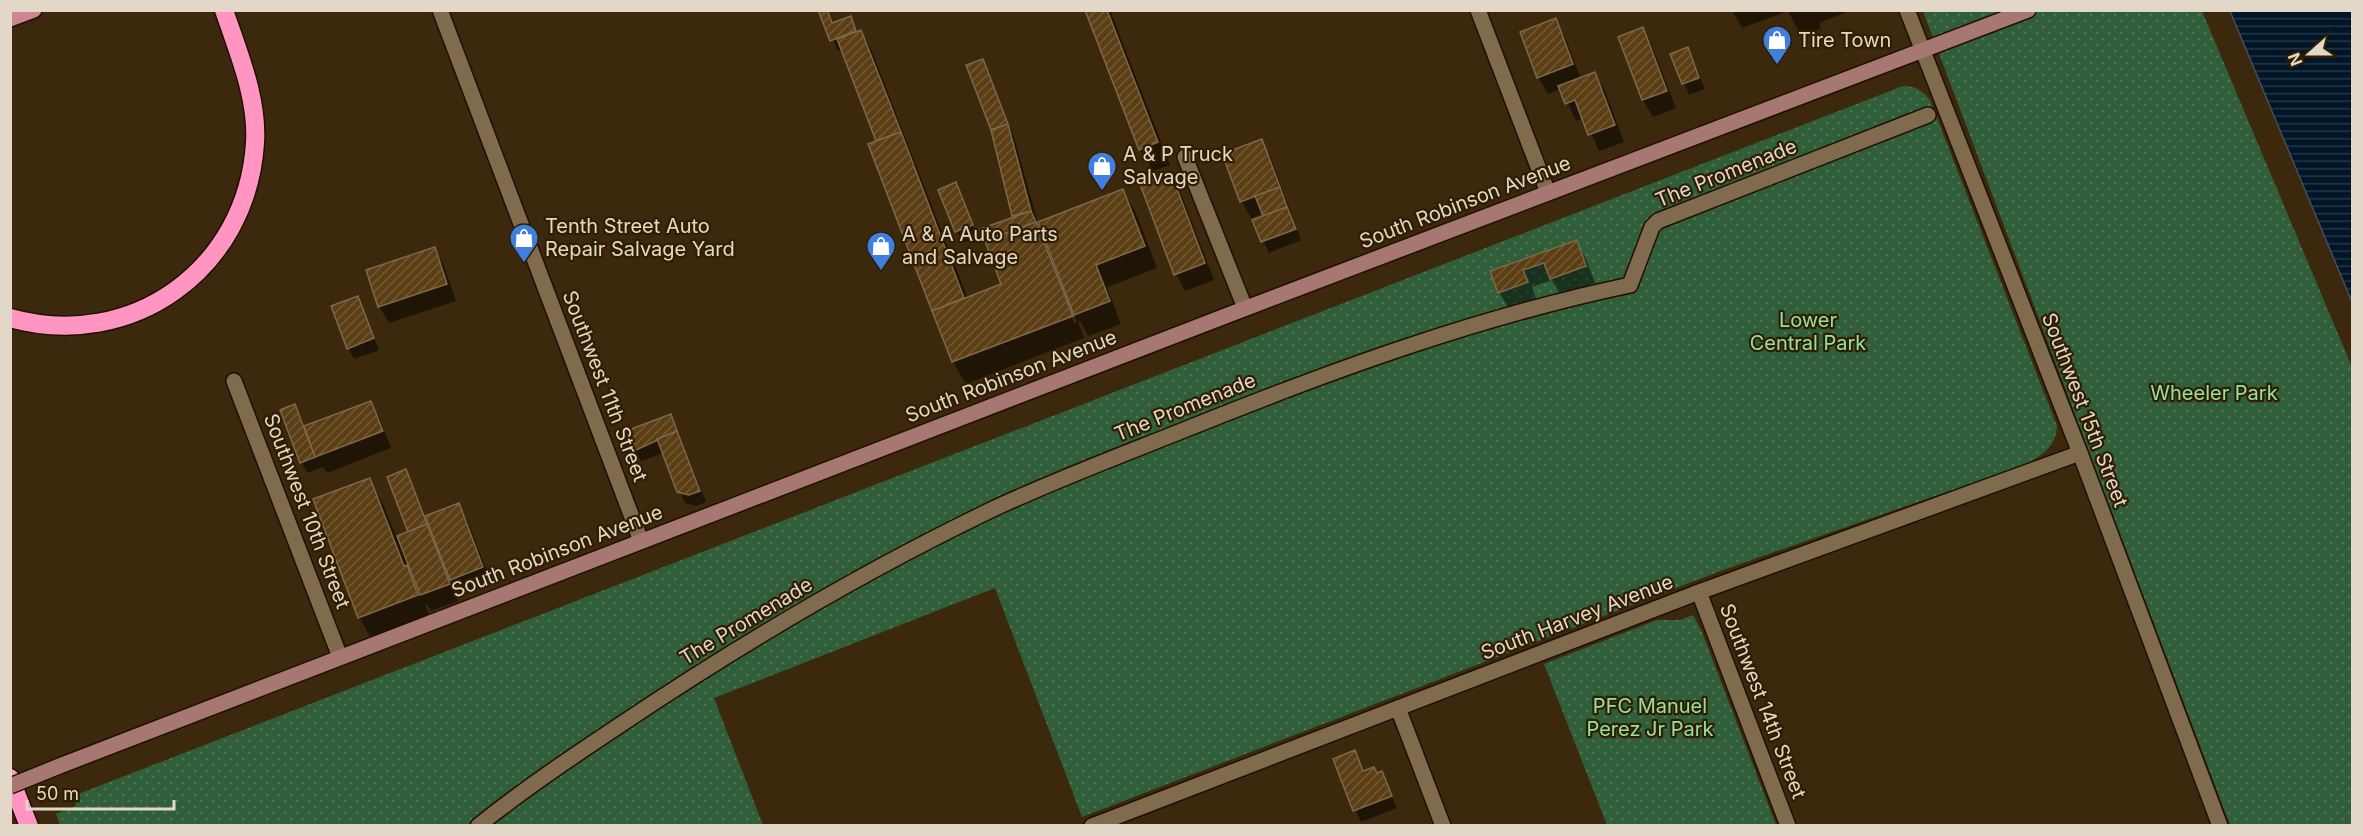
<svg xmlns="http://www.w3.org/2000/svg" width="2363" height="836" font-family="Inter,sans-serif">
<defs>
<pattern id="park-dots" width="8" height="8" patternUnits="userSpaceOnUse" patternTransform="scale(1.5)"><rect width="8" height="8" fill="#2f5e39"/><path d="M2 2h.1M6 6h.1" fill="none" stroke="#4d7454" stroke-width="1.8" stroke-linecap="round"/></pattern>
<pattern id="water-rules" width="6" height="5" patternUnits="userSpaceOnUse" patternTransform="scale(1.5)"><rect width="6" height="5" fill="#001528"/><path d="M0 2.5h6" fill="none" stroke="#253646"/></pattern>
<pattern id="building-hatch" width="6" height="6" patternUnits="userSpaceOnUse" patternTransform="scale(1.5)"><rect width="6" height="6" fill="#5b3e13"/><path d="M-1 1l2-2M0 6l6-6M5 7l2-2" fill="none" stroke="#725934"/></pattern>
</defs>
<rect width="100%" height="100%" fill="#3b280d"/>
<g fill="url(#park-dots)">
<path d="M1923,11H2202L2352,367V825H2230Z"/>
<path d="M1903,86C1915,86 1922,90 1930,100L2057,426C2056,447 2042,456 2024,465L1723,570L1082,817L995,588L714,698L763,825L60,826L56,814L76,806L73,796Z"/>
<path d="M1693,615L1702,632L1776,825H1607L1544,664L1657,620H1680Z"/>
</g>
<path fill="url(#water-rules)" stroke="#444f58" stroke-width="1.5" d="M2230,11H2352V302Z"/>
<g fill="#0007" fill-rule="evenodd">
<path d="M820,10H833L828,12L833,25L850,18L858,33L861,32L871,49L968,299L1003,285L1014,217L992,130L982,60L988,72L1014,137L1038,223L1123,191L1136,213L1157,268L1107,287L1121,324L1088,336L1080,321L1078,322L1084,338L966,384L953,362L870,145L878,141L843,50L838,51ZM1043,245H1046L1077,322L1074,323Z"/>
<path d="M1087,10H1110L1170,165L1153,171L1140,149Z"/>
<path d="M1732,10H1852L1819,23L1821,28L1801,36L1788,11L1742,28Z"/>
<path d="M1555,20L1565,37L1581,79L1595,74L1605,91L1624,142L1599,151L1584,118L1576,121L1561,89L1548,94L1538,77Z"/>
<path d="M1643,29L1652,46L1676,108L1653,117L1643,100L1620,38Z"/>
<path d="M1687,49L1705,89L1689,95L1672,55Z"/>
<path d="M1261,141L1271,158L1301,240L1269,253L1254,221L1268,215L1267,212L1251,218L1242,202L1224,155Z"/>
<path d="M1170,174L1180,191L1214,280L1185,291L1176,274Z"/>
<path d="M956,184L978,237L962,243L940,190Z"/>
<path d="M1576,242L1586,259L1595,283L1561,295L1552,280L1532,287L1536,299L1509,309L1499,292L1492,272Z"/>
<path d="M435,249L444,266L456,301L389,323L379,306Z"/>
<path d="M357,298L379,350L354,359L348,348Z"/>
<path d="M370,402L380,419L391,448L327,473L323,467L308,473L301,462L295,406L305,428Z"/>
<path d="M670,416L676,427L706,502L696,506L685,503L663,453L641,461L635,450Z"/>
<path d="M406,471L426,518L458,505L468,522L492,584L461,596L452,580L450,581L458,601L431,611L426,603L425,604L430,618L372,640L359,617L315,500L369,480L382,502L414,579H415Z"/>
<path d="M1355,752L1365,773L1377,774L1381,773L1397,808L1361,822L1335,760Z"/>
</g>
<g fill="url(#building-hatch)" stroke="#7e684c" stroke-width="1.5">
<path d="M818,10H827L832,23L851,16L856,31L830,41Z"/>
<path d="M1085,10H1107L1158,142L1139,150Z"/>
<path d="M1556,18L1573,64L1537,78L1520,32Z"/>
<path d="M1643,27L1667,91L1642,100L1618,37Z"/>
<path d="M861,30L901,132L876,141L837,39Z"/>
<path d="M1688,47L1699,78L1682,84L1670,54Z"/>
<path d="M983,59L1008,124L991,130L966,65Z"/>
<path d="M1595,72L1615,125L1588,135L1575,100L1565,104L1558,86Z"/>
<path d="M1008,124L1031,211L1012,216L991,130Z"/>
<path d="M901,132L964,298L932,311L868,144Z"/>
<path d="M1262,139L1280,187L1240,202L1222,154Z"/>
<path d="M1171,173L1205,263L1174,275L1140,184Z"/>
<path d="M956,182L973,225L955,232L938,190Z"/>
<path d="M1280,187L1287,207L1263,216L1255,196Z"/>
<path d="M1123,189L1145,246L1096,265L1110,301L1074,315L1038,222Z"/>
<path d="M1287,207L1296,229L1261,242L1252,220Z"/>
<path d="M1031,211L1036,222L985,241L980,229Z"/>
<path d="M1036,222L1073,316L952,362L932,311L1001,284L985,241Z"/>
<path d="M1577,240L1586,266L1550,279L1544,263L1523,270L1528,282L1498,293L1490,271Z"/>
<path d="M435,247L447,284L378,307L366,270Z"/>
<path d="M358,296L374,338L347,349L331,306Z"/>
<path d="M371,401L383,431L315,457L304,426Z"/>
<path d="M295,404L315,457L300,463L280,410Z"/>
<path d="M671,414L677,431L634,451L626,431Z"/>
<path d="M677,431L700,491L689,495L677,492L657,439Z"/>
<path d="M406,469L427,524L408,532L387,477Z"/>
<path d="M370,478L404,566L407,565L418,595L358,618L313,499Z"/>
<path d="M459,503L483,567L450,580L425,516Z"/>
<path d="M427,524L450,584L420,595L397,536Z"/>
<path d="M1355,750L1363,771L1374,767L1377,773L1382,771L1392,796L1353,811L1333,759Z"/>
</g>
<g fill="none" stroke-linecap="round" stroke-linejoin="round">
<g stroke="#211000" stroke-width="18">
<path id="pedestrian" d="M478,826C524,789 572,757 620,725C739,645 864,571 993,509C1057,479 1124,454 1189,428C1333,370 1478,317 1630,285L1652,227L1658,221L1928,115"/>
</g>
<g stroke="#211000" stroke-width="18">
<g id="minor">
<path d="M440,10L641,541"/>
<path d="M1478,10L1548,193"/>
<path d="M1185,157L1245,308"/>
<path d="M234,381L340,657"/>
<path d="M1699,592L1788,826"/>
<path d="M1398,708L1443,826"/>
<path d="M1092,826L1699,592L2080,453"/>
</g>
</g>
<g stroke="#211000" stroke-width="18">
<path id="tertiary" d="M1907,10L2080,453L2220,826"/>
</g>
<g stroke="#211000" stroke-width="18">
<path id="secondary" d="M62,765L1228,315L2028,10"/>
</g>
<g stroke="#211000" stroke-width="18">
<path id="primary" d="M10,19L34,10"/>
</g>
<g stroke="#211000" stroke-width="21">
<g id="motorway">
<path d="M10,318C132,352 247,269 255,143C258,98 238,52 224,10"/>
<path d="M10,778L29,826"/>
</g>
</g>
<use href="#pedestrian" stroke="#816b4f" stroke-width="15"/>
<use href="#minor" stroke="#816b4f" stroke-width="15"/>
<use href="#tertiary" stroke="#816b4f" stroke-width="15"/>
<use href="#secondary" stroke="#a77871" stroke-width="15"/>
<use href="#primary" stroke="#cd8493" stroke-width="15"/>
<use href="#motorway" stroke="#ff95c0" stroke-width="18"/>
<g stroke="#211000" stroke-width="18" stroke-linecap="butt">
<path id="secondary-bridge" d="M10,786L62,765"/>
</g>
<use href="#secondary-bridge" stroke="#a77871" stroke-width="15"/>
</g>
<defs>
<g id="shop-pin" transform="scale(1.5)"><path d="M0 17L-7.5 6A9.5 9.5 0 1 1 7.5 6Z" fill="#3f7fe0" stroke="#301e03"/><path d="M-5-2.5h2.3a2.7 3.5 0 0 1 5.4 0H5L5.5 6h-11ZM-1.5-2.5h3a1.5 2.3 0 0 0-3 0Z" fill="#fff"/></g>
</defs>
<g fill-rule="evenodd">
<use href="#shop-pin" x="1777" y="40"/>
<use href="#shop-pin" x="1102" y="166"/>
<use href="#shop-pin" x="524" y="238"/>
<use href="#shop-pin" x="881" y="246"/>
</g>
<g text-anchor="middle" stroke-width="4.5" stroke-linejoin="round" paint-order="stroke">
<g font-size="20" fill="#e3d7c7" stroke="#301e03" text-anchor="start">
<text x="1798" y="47">Tire Town</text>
<text x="1123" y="161">A &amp; P Truck<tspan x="1123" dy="23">Salvage</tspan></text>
<text x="545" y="233">Tenth Street Auto<tspan x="545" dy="23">Repair Salvage Yard</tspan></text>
<text x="902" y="241">A &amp; A Auto Parts<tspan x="902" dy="23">and Salvage</tspan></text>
</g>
<g font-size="20" fill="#e3d7c7" stroke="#301e03">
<text transform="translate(1726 173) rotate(-22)" y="7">The Promenade</text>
<text transform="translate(1465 202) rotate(-21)" y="7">South Robinson Avenue</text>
<text transform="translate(1011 376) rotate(-21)" y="7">South Robinson Avenue</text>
<text transform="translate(605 386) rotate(69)" y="7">Southwest 11th Street</text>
<text transform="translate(1185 407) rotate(-22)" y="7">The Promenade</text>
<text transform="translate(2085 410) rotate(69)" y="7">Southwest 15th Street</text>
<text transform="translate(307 511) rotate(69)" y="7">Southwest 10th Street</text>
<text transform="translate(557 551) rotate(-21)" y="7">South Robinson Avenue</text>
<text transform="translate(1577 617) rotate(-21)" y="7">South Harvey Avenue</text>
<text transform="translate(746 621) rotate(-31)" y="7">The Promenade</text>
<text transform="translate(1763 701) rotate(69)" y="7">Southwest 14th Street</text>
</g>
<g font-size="20" fill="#93e1a1" stroke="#301e03">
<text x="1808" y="327">Lower<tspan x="1808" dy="23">Central Park</tspan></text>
<text x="2214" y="400">Wheeler Park</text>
<text x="1650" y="713">PFC Manuel<tspan x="1650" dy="23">Perez Jr Park</tspan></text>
</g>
</g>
<rect width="2363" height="836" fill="none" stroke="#e3d7c7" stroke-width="24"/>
<g transform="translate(2309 54) rotate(249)" stroke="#301e03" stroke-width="4.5" paint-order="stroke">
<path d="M0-4.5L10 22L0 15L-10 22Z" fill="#e3d7c7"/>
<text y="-9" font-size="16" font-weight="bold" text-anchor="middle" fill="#e3d7c7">N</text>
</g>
<path d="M27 800v9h147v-9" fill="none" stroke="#e3d7c7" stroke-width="3"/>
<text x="36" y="800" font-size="18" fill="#e3d7c7" stroke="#301e03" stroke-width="4.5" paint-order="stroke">50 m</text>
</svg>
